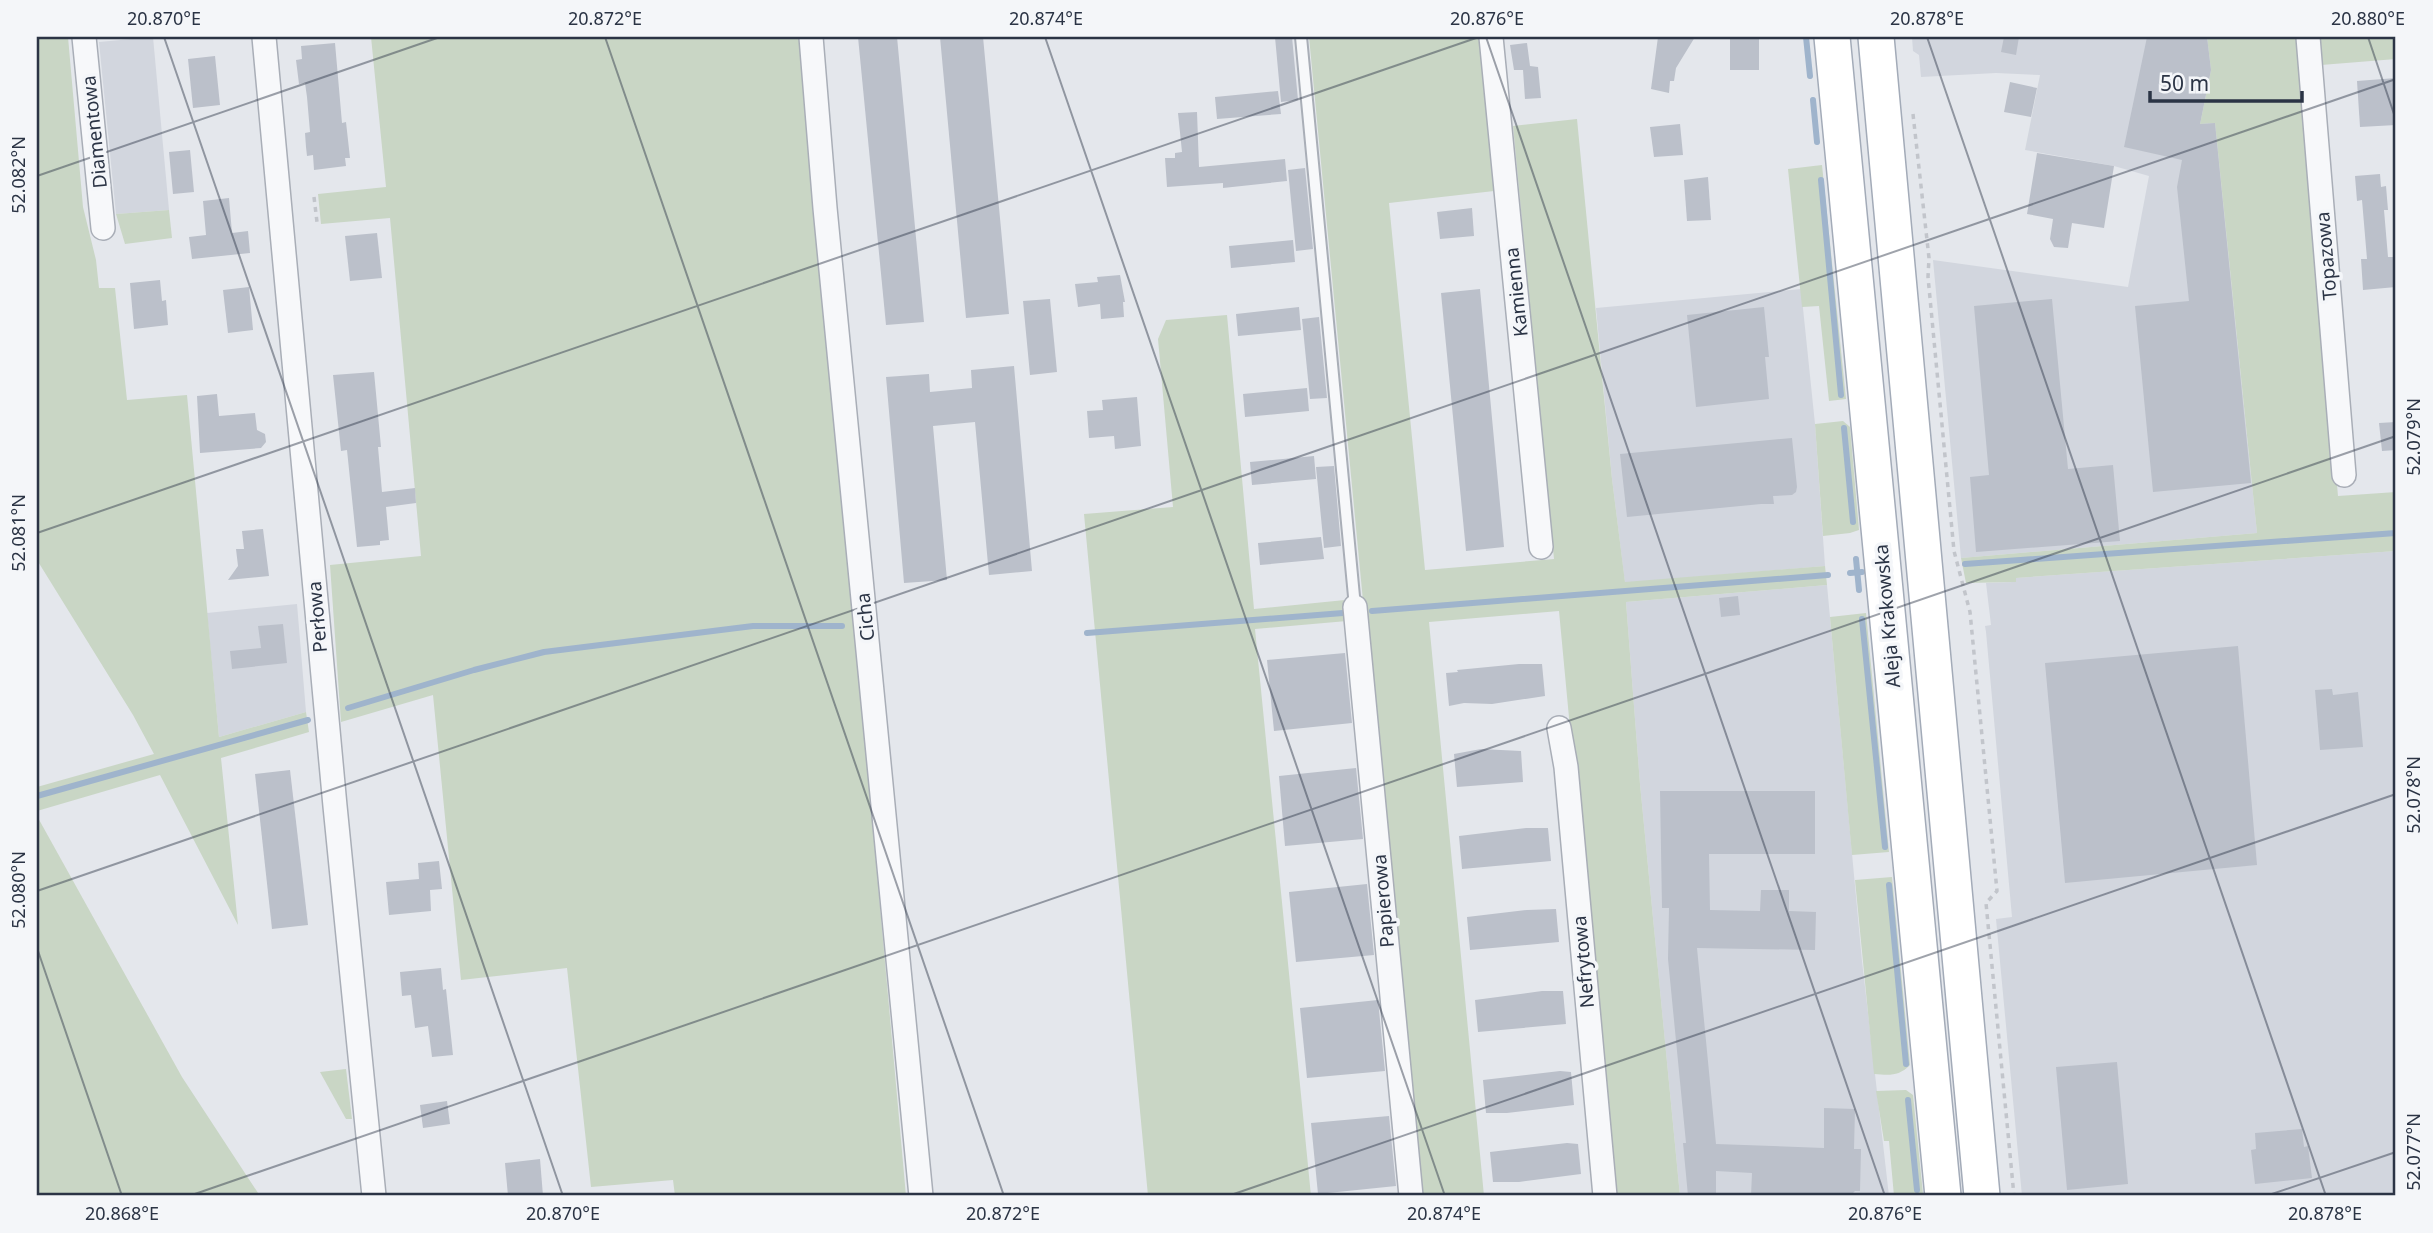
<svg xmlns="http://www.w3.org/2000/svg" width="2433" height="1233" font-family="'Noto Sans',sans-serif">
<rect width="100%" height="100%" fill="#e4e7ec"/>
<g fill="#d2d6de">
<path d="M153,37L169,210L116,214L99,42Z"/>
<path d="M1912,37H2207L2211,70L2200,124L2215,123L2257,533L1961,558L1933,260L2128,287L2149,176L2114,166L2025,150L2040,75L1996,73L1921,77L1919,55L1913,51Z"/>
<path d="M1801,289L1815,424L1825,566L1625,583L1612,479L1596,308Z"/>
<path d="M2396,551V1196H2022L1996,919L2012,917L1986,632L1985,626L1991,625L1986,583L2015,582V578Z"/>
<path d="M1827,585L1862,961L1889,1196H1680L1640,784L1626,602Z"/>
<path d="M297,604L306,712L219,737L207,613Z"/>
</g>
<g fill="#c9d6c5">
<path d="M37,37H68L83,207L96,260L99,288H115L127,400L187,395L219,737L306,712L309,732L221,758L238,925L160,775L37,811V787L154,754L133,715L37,560Z"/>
<path d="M371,37H802L906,1196H675L673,1180L591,1187L567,968L461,980L433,695L341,722L330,565L421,556L390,218L321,224L318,194L386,187Z"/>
<path d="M1309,37H1480L1494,191L1389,203L1425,570L1554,559L1513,126L1577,119L1612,479L1625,582L1825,566L1827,585L1626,602L1640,784L1680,1196H1614L1559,611L1429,622L1484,1196H1420Z"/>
<path d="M2207,37H2298L2338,496L2396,492V551L2016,578V582L1966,583L1961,558L2257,533L2215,123L2200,124L2211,70Z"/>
<path d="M2319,37H2396V59L2321,65Z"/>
<path d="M1822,165L1846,399L1829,401L1819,306L1802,307L1788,169Z"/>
<path d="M169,210L172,238L125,244L116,214Z"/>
<path d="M1227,315L1254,609L1345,600L1347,621L1255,629L1311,1196H1148L1084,514L1173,507L1158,339L1166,320Z"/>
<path d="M1843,421L1850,427L1859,530L1850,533L1823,536L1815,424Z"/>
<path d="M1866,613L1889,852L1852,855L1830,617Z"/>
<path d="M37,816L182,1077L260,1196H37Z"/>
<path d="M1892,877L1910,1065C1898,1077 1889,1075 1874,1074L1855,880Z"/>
<path d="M346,1069L352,1119H346L320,1072Z"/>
<path d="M1906,1090L1913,1095L1923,1194L1894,1196L1889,1141H1884L1876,1091Z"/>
</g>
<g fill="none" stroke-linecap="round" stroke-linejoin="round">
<g stroke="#9fb4cc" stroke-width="6">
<path d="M1806,37L1810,76"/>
<path d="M1813,100L1817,142"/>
<path d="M1821,180L1841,395"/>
<path d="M1844,428L1853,522"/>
<path d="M1856,559L1859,590"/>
<path d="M1965,564L2396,533"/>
<path d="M1850,573L1862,572"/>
<path d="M1372,611L1828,575"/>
<path d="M1862,619L1885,847"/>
<path d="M1087,633L1343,613"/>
<path d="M348,708L474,670L544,652L753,626H842"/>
<path d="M37,796L308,720"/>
<path d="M1889,885L1906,1064"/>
<path d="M1908,1100L1917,1190"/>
</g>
</g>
<g fill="#bbc0ca">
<path d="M858,37H897L924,322L886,325Z"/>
<path d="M940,37H983L1009,314L966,318Z"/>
<path d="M1275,37H1292L1298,100L1281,102Z"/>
<path d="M1658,37H1695L1676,68L1674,81H1670L1669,93L1651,89Z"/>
<path d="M1759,37V70H1730V38Z"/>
<path d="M2004,37H2019L2016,55L2001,52Z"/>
<path d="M2147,37H2207L2211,70L2200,124L2215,123L2251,483L2153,492L2135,306L2189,301L2177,187L2182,160L2124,147Z"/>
<path d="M335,43L342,123L346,122L350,158H345L346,166L314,170L313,155L307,156L306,147L305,133L310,132L307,97L305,83L299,84L296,60L302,59L301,46Z"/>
<path d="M1527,43L1530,66L1538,67L1541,98L1525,99L1523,70H1514L1510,45Z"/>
<path d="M215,56L220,105L193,108L188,59Z"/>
<path d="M2396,78V125L2360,127L2357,81Z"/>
<path d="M2010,82L2037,88L2031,117L2004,112Z"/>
<path d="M1278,91L1281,114L1217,119L1215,97Z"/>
<path d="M1197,112L1199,167L1285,159L1287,181L1223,188V183L1167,187L1165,158H1175V153L1182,152L1178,113Z"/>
<path d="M1680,124L1683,155L1654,157L1650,127Z"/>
<path d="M190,150L194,192L173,194L169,152Z"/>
<path d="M2037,153L2114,166L2104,228L2072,223L2068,248L2054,247L2050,239L2053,219L2027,214Z"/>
<path d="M1305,168L1313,249L1296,251L1288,170Z"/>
<path d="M2380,174L2381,187L2386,186L2388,210H2384L2388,257H2396V287L2363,290L2361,259H2367L2362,200L2357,201L2355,176Z"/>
<path d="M1708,177L1711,220L1687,221L1684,180Z"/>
<path d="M229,198L232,233L248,231L250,253L192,259L189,237L206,235L203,201Z"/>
<path d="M1472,208L1474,236L1440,239L1437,212Z"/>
<path d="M377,233L382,278L350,281L345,236Z"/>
<path d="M1293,240L1295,262L1231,268L1229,246Z"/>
<path d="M1120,275L1125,302H1123L1124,317L1101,319L1100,304L1078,307L1075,284L1098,282L1097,277Z"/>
<path d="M160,280L162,301L166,300L168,325L134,329L130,283Z"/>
<path d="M249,287L253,330L228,333L223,290Z"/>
<path d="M1480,289L1504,547L1466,551L1441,293Z"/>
<path d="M1050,299L1057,372L1030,375L1023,301Z"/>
<path d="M2052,299L2068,469L2113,465L2120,541L1976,552L1970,477L1989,475L1974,306Z"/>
<path d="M1299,307L1301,330L1238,336L1236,314Z"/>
<path d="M1764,307L1769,357H1765L1769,399L1696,407L1687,315Z"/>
<path d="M1319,317L1327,398L1310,399L1302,319Z"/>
<path d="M1014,366L1032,571L989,575L975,422L933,426L947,580L904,583L886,377L929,374L930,392L972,388L971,370Z"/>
<path d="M374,372L381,447H378L382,492L415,488L416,503L386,507L389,540L380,541V545L357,547L347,450L341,451L333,375Z"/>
<path d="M1307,388L1309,411L1245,417L1243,394Z"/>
<path d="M217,394L219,416L255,413L257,430L265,434L266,442L261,448L200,453L197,396Z"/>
<path d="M1137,397L1141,446L1115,449L1114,436L1089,438L1087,411L1103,410L1102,400Z"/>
<path d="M2396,422V450L2382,451L2379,423Z"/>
<path d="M1792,438L1797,487L1796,492L1792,495L1773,496L1774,504H1761L1627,517L1620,454Z"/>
<path d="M1314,456L1316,479L1252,485L1250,462Z"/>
<path d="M1334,466L1341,546L1324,548L1316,467Z"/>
<path d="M263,529L269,576L228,580L238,566L236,549H244L242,531Z"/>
<path d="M1321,537L1324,559L1260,565L1258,543Z"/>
<path d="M1738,596L1740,615L1721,617L1719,598Z"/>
<path d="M283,624L287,663L232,669L230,651L261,648L258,626Z"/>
<path d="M2238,646L2257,865L2065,883L2045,663Z"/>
<path d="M1345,653L1352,723L1274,731L1267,660Z"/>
<path d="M1519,664H1542L1545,696L1492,704L1464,703L1449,706L1446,673L1458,672L1457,670Z"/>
<path d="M2332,689L2333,695L2358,692L2363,747L2320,750L2315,690Z"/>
<path d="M1481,749L1521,751L1523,782L1457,787L1454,754Z"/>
<path d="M1356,768L1363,839L1285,846L1279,776Z"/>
<path d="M290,770L308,925L272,929L255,774Z"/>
<path d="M1660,791H1815V854H1709L1710,910L1760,911L1761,890H1789V911L1816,912L1815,950L1697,948L1716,1144L1824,1148V1108L1855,1109L1854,1149H1861L1860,1191H1855L1850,1196H1751L1752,1173L1716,1171V1196H1688L1683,1143H1686L1668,959L1669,908H1662Z"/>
<path d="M1526,828H1548L1551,861L1462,869L1459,836Z"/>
<path d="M439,861L442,889L430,890L431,911L389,915L386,882L419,879L418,863Z"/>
<path d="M1367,884L1374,955L1296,962L1289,892Z"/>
<path d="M1556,909L1559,942L1470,950L1467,917L1527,910Z"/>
<path d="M441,968L443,990L446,989L453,1055L432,1057L428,1026L415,1028L411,995L402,996L400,972Z"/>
<path d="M1542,991H1563L1566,1024L1478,1032L1475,1000Z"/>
<path d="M1378,1000L1385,1071L1307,1078L1300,1008Z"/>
<path d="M2117,1062L2128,1184L2067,1190L2056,1067Z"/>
<path d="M1560,1071L1571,1072L1574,1105L1507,1113H1486L1483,1080Z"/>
<path d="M447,1101L450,1124L423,1128L420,1105Z"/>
<path d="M1389,1116L1396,1186L1318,1194L1311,1123Z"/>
<path d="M2302,1129L2304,1147L2308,1146L2312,1178L2255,1184L2251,1150L2256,1149L2255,1133Z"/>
<path d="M1567,1143L1578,1144L1581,1174L1519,1182H1493L1490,1152Z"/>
<path d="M540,1159L543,1196H508L505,1163Z"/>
</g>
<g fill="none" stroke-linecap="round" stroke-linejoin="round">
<g stroke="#a9aeb7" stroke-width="14">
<path id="lane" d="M1301,37L1355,607"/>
</g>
<g stroke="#a9aeb7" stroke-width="26">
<g id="street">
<path d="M84,37L103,228"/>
<path d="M264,37L335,806L374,1196"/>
<path d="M811,37L825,208L921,1196"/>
<path d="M1491,37L1541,547"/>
<path d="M2308,37L2344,475"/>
<path d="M1355,607L1411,1196"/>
<path d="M1559,728L1566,767L1605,1196"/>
</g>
</g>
<g stroke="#a3abb8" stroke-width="38">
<g id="primary">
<path d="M1832,37L1943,1196"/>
<path d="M1876,37L1982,1196"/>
</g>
</g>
<g stroke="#c2c5cb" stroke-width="3.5" stroke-dasharray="5 5" stroke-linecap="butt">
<path d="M1913,114L1929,258L1928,277L1954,551L1970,612L1997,891L1986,903L2014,1196"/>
<path d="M314,197L317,222"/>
</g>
<use href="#lane" stroke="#f7f8fa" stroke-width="10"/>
<use href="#street" stroke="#f7f8fa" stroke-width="23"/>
<use href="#primary" stroke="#fff" stroke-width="35"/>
</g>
<path fill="none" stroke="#2b3445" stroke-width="2" stroke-opacity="0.45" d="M164,37L563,1196M605,37L1004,1196M1045,37L1445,1196M1486,37L1885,1196M1927,37L2326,1196M2368,37L2396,120M37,176L440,37M37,533L1479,37M37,891L2396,79M37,948L122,1196M189,1196L2396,436M1228,1196L2396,794M2266,1196L2396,1152"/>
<g text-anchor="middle" stroke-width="7" stroke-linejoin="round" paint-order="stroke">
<g font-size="19" fill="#2b3445" stroke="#f4f6f9">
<text transform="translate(94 132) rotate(-96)" y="7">Diamentowa</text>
<text transform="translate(2326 256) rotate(-95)" y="7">Topazowa</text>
<text transform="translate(1516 292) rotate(-96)" y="7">Kamienna</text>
<text transform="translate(1887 616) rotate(-95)" y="7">Aleja Krakowska</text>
<text transform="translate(317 617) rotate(-95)" y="7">Perłowa</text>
<text transform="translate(865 617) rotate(-96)" y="7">Cicha</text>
<text transform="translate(1383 901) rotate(-95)" y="7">Papierowa</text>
<text transform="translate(1583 962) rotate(-95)" y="7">Nefrytowa</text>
</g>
</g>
<rect width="2433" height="1233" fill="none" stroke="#f4f6f9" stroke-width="77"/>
<path d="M2150 91v10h152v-10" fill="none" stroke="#2b3445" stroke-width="3.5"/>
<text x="2160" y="91" font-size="21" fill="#2b3445" stroke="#f4f6f9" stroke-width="5" paint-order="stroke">50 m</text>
<rect x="38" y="38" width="2356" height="1156" fill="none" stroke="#2b3445" stroke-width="2.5"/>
<g font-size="18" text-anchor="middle" fill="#2b3445">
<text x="164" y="25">20.870°E</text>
<text x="605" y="25">20.872°E</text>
<text x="1046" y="25">20.874°E</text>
<text x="1487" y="25">20.876°E</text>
<text x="1927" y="25">20.878°E</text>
<text x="2368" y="25">20.880°E</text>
<text transform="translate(19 175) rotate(-90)" y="6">52.082°N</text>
<text transform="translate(2414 437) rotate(-90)" y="6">52.079°N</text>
<text transform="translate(19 533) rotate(-90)" y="6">52.081°N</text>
<text transform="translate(2414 795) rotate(-90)" y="6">52.078°N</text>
<text transform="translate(19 890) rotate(-90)" y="6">52.080°N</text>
<text transform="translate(2414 1152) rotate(-90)" y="6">52.077°N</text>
<text x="122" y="1220">20.868°E</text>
<text x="563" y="1220">20.870°E</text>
<text x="1003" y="1220">20.872°E</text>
<text x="1444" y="1220">20.874°E</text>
<text x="1885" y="1220">20.876°E</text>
<text x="2325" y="1220">20.878°E</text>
</g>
</svg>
